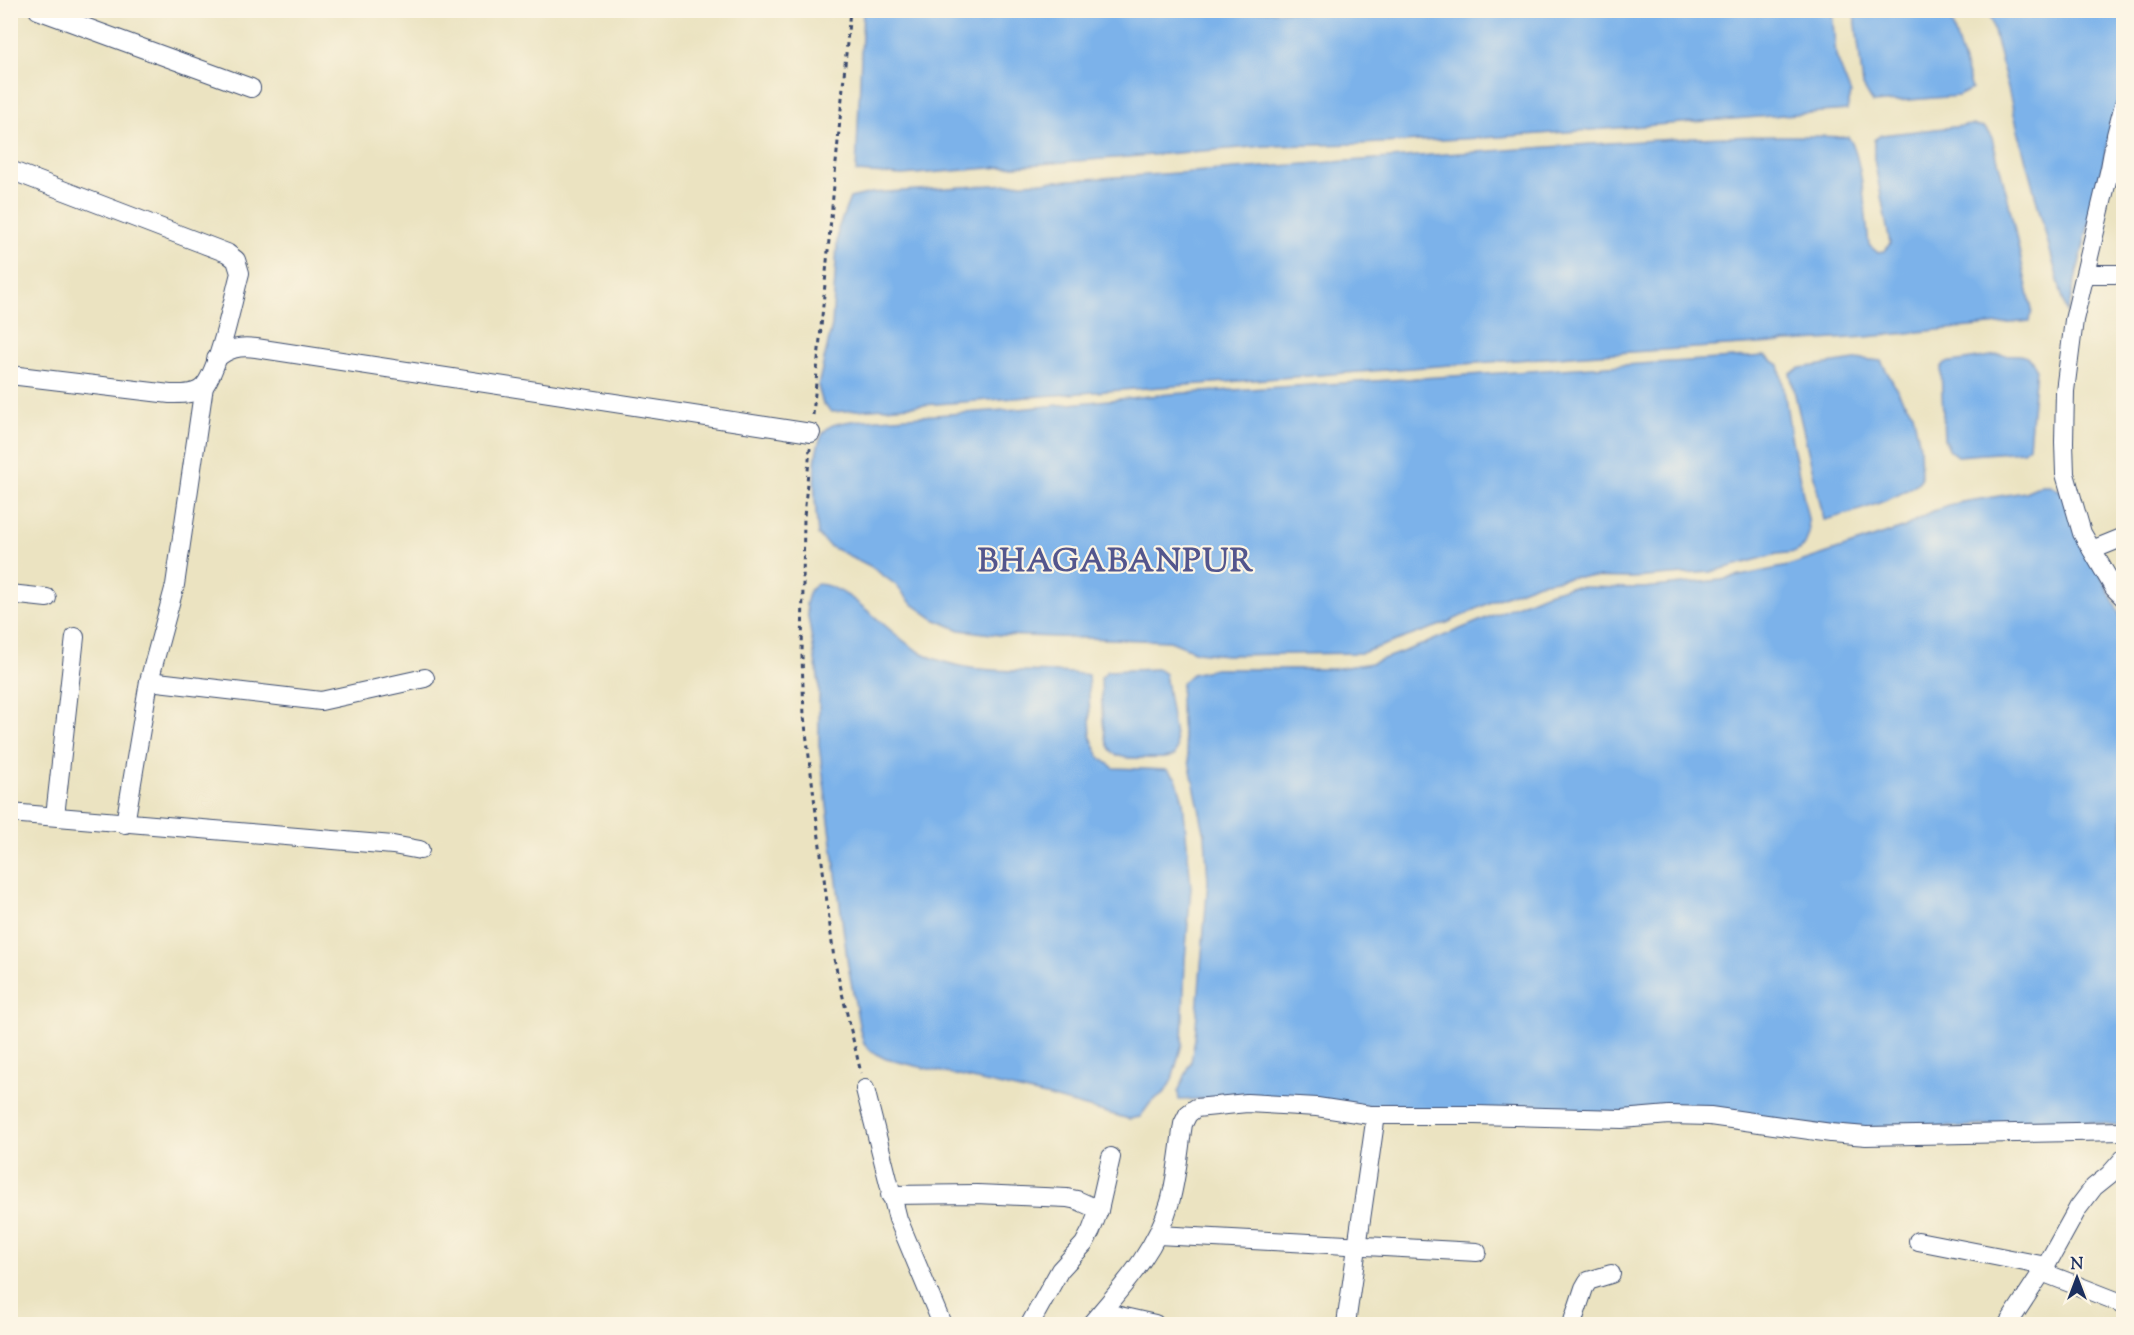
<svg xmlns="http://www.w3.org/2000/svg" width="2134" height="1335" font-family="'Sorts Mill Goudy',serif">
<rect width="100%" height="100%" fill="#fcf5e5"/>
<filter id="ink" filterUnits="userSpaceOnUse"><feTurbulence type="fractalNoise" baseFrequency=".0167" numOctaves="2"/><feDisplacementMap in="SourceGraphic" scale="12" xChannelSelector="R" yChannelSelector="G"/><feConvolveMatrix kernelMatrix="1 2 1 2 8 2 1 2 1" color-interpolation-filters="sRGB"/></filter>
<filter id="wash" filterUnits="userSpaceOnUse"><feTurbulence type="fractalNoise" baseFrequency=".008" numOctaves="4" result="noise"/><feDisplacementMap in="SourceGraphic" scale="24" xChannelSelector="R" yChannelSelector="G"/><feGaussianBlur stdDeviation="1.35" result="paint"/><feColorMatrix in="noise" values="0 0 0 0 0 0 0 0 0 0 0 0 0 0 0 0 0 1.4 0 .05"/><feComposite in="paint" operator="in"/></filter>
<g filter="url(#wash)">
<rect width="100%" height="100%" fill="#ebe3c1"/>
<g fill="#7bb2ea" stroke="#4b70a4" stroke-width="1.5">
<path d="M863,11H1832L1836,56L1851,94L1847,110L1499,137L1361,144L1265,146L902,175L856,172Z"/>
<path d="M1853,11H1948L1972,89L1958,96L1873,103L1863,86L1856,24Z"/>
<path d="M1989,11H2123V81L2067,314L2021,142Z"/>
<path d="M1972,125L1984,127L1992,138L2008,199L2032,310L2030,321L1866,337L1584,355L832,412L823,404L818,386L832,326L838,229L850,198L872,193C1068,181 1265,167 1461,153C1590,145 1719,132 1848,137C1862,152 1866,222 1869,245L1877,252L1885,251L1890,243L1874,159V140L1881,135Z"/>
<path d="M1998,355C2014,355 2029,351 2036,368L2029,446L2023,451L1958,456L1950,450L1944,439L1941,368L1945,363Z"/>
<path d="M1765,356L1779,365L1784,390L1791,436L1808,519L1809,532L1805,545L1796,552L1777,554L1711,572L1632,578L1574,577L1539,583L1495,600L1447,623L1362,653L1226,655L1197,652L1170,641L1000,635L960,630L934,619L911,603L896,585L870,566L829,546L818,535C816,511 807,443 829,427C835,423 846,422 852,421L1019,409L1170,394Z"/>
<path d="M1862,359L1881,361L1904,402L1913,413L1920,447L1921,479C1905,498 1849,514 1824,520L1790,373L1800,368Z"/>
<path d="M2041,485H2050L2061,491L2120,615L2123,626V1126L2081,1121L1885,1130L1612,1113L1438,1111L1229,1098L1179,1100L1178,1092L1191,1062L1195,1038L1208,881L1205,836L1183,733L1180,701L1182,683L1192,674L1214,669H1333L1372,663L1424,644L1547,593L1569,587L1644,588L1721,580L1788,566L1903,528L1933,511L1962,502L2025,492Z"/>
<path d="M817,584C849,584 890,636 920,652C971,680 1033,666 1088,675L1091,737L1099,757L1114,768L1167,770L1176,778L1183,801L1191,887L1185,960L1182,1044L1172,1080L1165,1092L1151,1102L1140,1117L1129,1119L1046,1096L886,1059L872,1052L864,1044L860,1030L848,965L819,745V683L806,604L810,590Z"/>
<path d="M1158,669L1165,674L1177,748L1175,755C1165,760 1154,758 1143,758C1134,758 1123,759 1115,754C1100,746 1102,695 1101,678L1107,671Z"/>
</g>
</g>
<g filter="url(#ink)">
<g fill="none" stroke-linecap="round" stroke-linejoin="round">
<g stroke="#3a4a6d" stroke-width="20">
<g id="minor">
<path d="M38,10L251,88"/>
<path d="M2124,104L2116,135L2110,168L2074,320L2065,391L2064,442L2065,474L2082,533L2114,588L2124,598"/>
<path d="M10,170L227,253L236,260L240,273C233,299 220,365 205,385C197,395 181,394 170,394L10,375"/>
<path d="M2086,274H2124"/>
<path d="M216,359C229,348 239,346 256,348L811,433"/>
<path d="M2092,550L2124,537"/>
<path d="M10,594L47,598"/>
<path d="M149,681L321,701L425,678"/>
<path d="M10,813L393,845L420,850"/>
<path d="M55,816L75,637"/>
<path d="M125,824L149,681L175,585L204,386"/>
<path d="M865,1089L898,1219L942,1324"/>
<path d="M890,1195L977,1194L1067,1198L1077,1200L1099,1210"/>
<path d="M1158,1235L1477,1252"/>
<path d="M1918,1241L2046,1266"/>
<path d="M2042,1272L2124,1304"/>
<path d="M1102,1312L1155,1324"/>
<path d="M1030,1324L1060,1270L1084,1244L1091,1231L1099,1210L1111,1157"/>
<path d="M1091,1324C1123,1286 1156,1251 1170,1202C1177,1177 1179,1150 1183,1124L1188,1114L1196,1108L1247,1103L1317,1107L1370,1115H1475L1622,1119L1669,1115L1710,1116L1831,1133L1866,1136L2124,1131"/>
<path d="M1346,1324L1376,1115"/>
<path d="M1572,1324L1584,1288L1588,1281L1611,1274"/>
<path d="M2008,1324L2046,1266L2078,1208L2094,1187L2109,1175L2124,1158"/>
</g>
</g>
<g stroke="#3a4a6d" stroke-width="3" stroke-dasharray="4.5 4.5" stroke-linecap="butt">
<path d="M813,415L850,10"/>
<path d="M810,448L804,517L802,656L804,716L834,959L861,1073"/>
</g>
<use href="#minor" stroke="#fff" stroke-width="18"/>
</g>
</g>
<g text-anchor="middle" stroke-width="4.5" stroke-linejoin="round" paint-order="stroke">
<g font-size="32" font-weight="bold" letter-spacing="1.5" fill="#53568d" stroke="#fcf5e5">
<text x="1116" y="571">BHAGABANPUR</text>
</g>
</g>
<rect width="2134" height="1335" fill="none" stroke="#fcf5e5" stroke-width="36"/>
<g transform="translate(2077 1278)" stroke="#fcf5e5" stroke-width="4.5" paint-order="stroke">
<path d="M0-4.5L10 22L0 15L-10 22Z" fill="#1b2f5e"/>
<text y="-9" font-size="16" font-weight="bold" text-anchor="middle" fill="#1b2f5e">N</text>
</g>
</svg>
